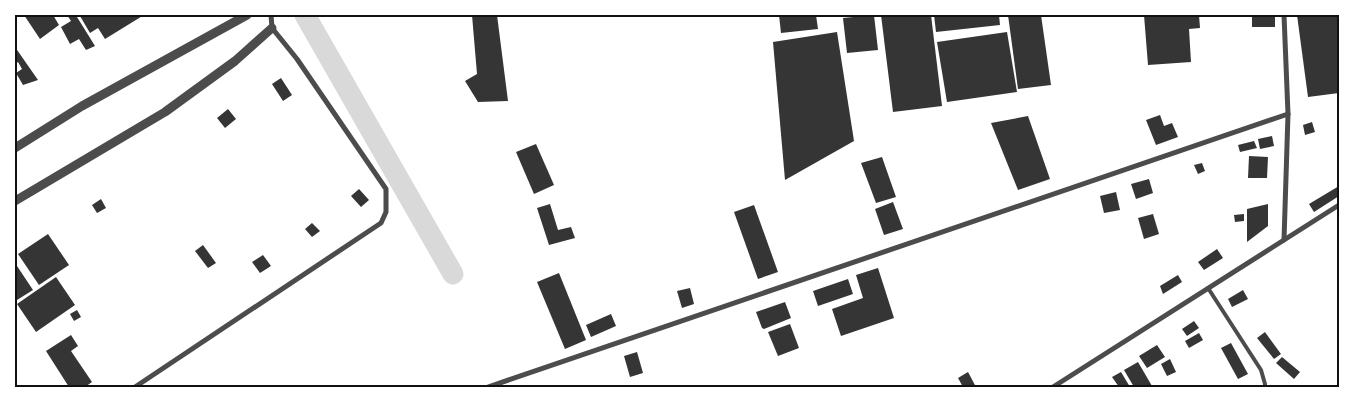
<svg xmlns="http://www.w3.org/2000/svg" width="1354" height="402" font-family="'Space Grotesk',sans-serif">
<rect width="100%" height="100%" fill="#fff"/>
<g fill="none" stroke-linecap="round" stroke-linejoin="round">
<path stroke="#d9d9d9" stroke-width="21" d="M305,15L453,274"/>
</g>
<g fill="#353535">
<path d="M24,15H53L59,25L40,39Z"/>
<path d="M67,15H144L105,39L98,28L90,33L80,16L77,17L95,46L86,50L79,39L70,44L61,27L71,21Z"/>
<path d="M472,15H497L508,101L478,102L465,81L477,74Z"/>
<path d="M779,15H816L818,29L781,33Z"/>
<path d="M874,15L878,50L847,53L843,18Z"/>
<path d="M881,15H931L942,106L893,112Z"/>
<path d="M934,15H999L1000,25L936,32Z"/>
<path d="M1008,15H1041L1051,85L1018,89Z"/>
<path d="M1144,15H1199L1200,28L1189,29L1191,62L1148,65Z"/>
<rect x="1252" y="15" width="23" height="12"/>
<path d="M1297,15H1339V93L1308,97Z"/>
<path d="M837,32L854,141L785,180L773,42Z"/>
<path d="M1007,32L1017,92L947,102L937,42Z"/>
<path d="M15,47L38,80L23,85L16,73L22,69L18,62L15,64Z"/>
<path d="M281,78L292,95L283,101L272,84Z"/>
<path d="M228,109L236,119L225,128L217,118Z"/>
<path d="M1160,115L1164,126L1172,123L1178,137L1156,145L1146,120Z"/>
<path d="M1028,116L1050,179L1018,190L991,123Z"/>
<path d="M1312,122L1315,132L1305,135L1303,125Z"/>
<path d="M1272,136L1274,146L1260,149L1258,139Z"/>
<path d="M1254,141L1257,148L1240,152L1238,145Z"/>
<path d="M536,144L554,185L534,194L516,152Z"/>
<path d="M1249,156L1268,157L1267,178H1248Z"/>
<path d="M882,157L896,197L876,203L861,163Z"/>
<path d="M1202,163L1205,171L1198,174L1194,165Z"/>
<path d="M1149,179L1153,193L1136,199L1131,184Z"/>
<path d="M1339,186V196L1314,212L1309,204Z"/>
<path d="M359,189L369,200L361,207L351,196Z"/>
<path d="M1116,192L1120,210L1104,213L1100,196Z"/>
<path d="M101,199L106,208L97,213L92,205Z"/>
<path d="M893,202L903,229L884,235L875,209Z"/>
<path d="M550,204L558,230L571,227L575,238L549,245L537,208Z"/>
<path d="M1268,204V226L1247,242V209Z"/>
<path d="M754,205L778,272L758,279L734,212Z"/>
<path d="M1153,214L1159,234L1144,239L1138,218Z"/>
<path d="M1244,214V221L1235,222L1234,215Z"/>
<path d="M312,223L320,231L312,237L305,229Z"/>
<path d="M48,234L69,265L39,285L18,254Z"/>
<path d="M203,245L216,263L208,268L195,251Z"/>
<path d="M1217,249L1223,258L1204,270L1198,262Z"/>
<path d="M263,255L271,266L260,273L252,262Z"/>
<path d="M15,263L33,290L17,300L15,297Z"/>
<path d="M878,268L894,318L841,336L832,309L863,298L856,275Z"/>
<path d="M559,273L586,340L565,349L537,282Z"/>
<path d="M1178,275L1182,282L1163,294L1160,286Z"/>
<path d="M56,277L75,305L36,332L17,304Z"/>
<path d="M848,279L853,294L818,306L813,291Z"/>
<path d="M690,288L694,304L682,308L677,291Z"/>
<path d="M1243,290L1248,299L1232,307L1228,299Z"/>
<path d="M785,302L791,318L764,329L762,328L756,312Z"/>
<path d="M77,310L81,317L74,321L70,314Z"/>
<path d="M611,314L616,326L591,337L586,325Z"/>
<path d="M1194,321L1199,328L1187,336L1182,329Z"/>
<path d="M790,324L799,348L778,356L768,332Z"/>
<path d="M1265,332L1281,354L1274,359L1257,338Z"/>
<path d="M1199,333L1203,340L1189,348L1185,341Z"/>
<path d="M71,335L78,346L71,351L92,382L85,387H69L46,351Z"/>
<path d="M1231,343L1248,374L1238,379L1221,348Z"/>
<path d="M1157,345L1165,357L1147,368L1139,356Z"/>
<path d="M637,352L643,373L630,377L624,356Z"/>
<path d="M1282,357L1300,372L1294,379L1276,363Z"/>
<path d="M1170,359L1176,372L1167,376L1161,364Z"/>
<path d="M1138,362L1152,386L1151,387H1134L1124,370Z"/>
<path d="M968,372L976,387H963L958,378Z"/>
<path d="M1121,372L1130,387H1119L1112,377Z"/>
</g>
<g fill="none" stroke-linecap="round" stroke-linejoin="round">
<path stroke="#4c4c4c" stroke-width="4" d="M1208,288L1261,370L1265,384V387"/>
<g stroke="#4c4c4c" stroke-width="5">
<path d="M1284,15L1288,114L1284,240"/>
<path d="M135,387L381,223L386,212V189L297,59L272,28L271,15"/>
<path d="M488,387L1288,114"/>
<path d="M1053,387L1339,205"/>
</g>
<g stroke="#4c4c4c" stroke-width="9">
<path d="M15,148L82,106L247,15"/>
<path d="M15,201L165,112L235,61L272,28"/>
</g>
</g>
<rect width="1354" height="402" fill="none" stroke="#ffffff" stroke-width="32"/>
<rect x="16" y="16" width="1322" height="370" fill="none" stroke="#111" stroke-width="2"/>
</svg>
